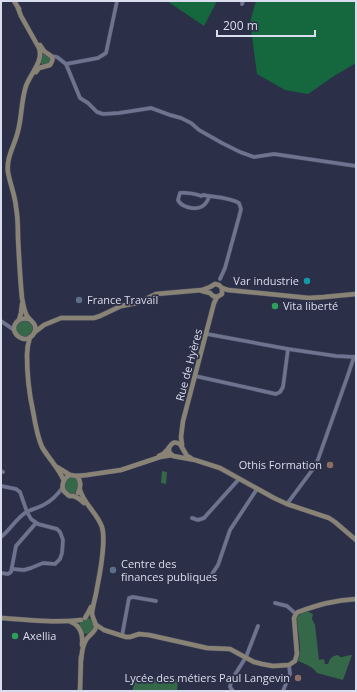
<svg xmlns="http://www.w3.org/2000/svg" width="357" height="692" font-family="'Open Sans',sans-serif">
<rect width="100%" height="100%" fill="#2b2f47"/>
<g fill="#356749">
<path d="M45,53H48L52,62L43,66L40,63L41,54Z"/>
<path d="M27,318L35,328L30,337H19L15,326L16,323Z"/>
<path d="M162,471L167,472L166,484L161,483Z"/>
<path d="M68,476L79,478L78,493L74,496H70L63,487Z"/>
<path d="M307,611L313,614L312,619L315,625L319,660L324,659L325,664H328C330,658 332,656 338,655L340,657C345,657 348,655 352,655L343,680L317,673C312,666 305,664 298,661C303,651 297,630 297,618L300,614Z"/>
<circle cx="87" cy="626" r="8"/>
<path d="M158,674L178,679L177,691H132L136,679L144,682L147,677L156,678Z"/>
</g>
<g fill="#15683e">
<path d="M167,1H217L204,26Z"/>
<path d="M256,1H356V63L334,76L308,94L285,90L257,74L250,22Z"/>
</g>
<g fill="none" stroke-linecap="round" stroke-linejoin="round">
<g stroke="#474a5f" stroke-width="4.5">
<g id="street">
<path d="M242,4L243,1"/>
<path d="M51,56L57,57L66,64L80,98L88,103L97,112L103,114L119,113L151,108L170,115L181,118L191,123L199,130L222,143L240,152L254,157L274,154L356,166"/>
<path d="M66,64L98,58L106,53L117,1"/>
<path d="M209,197C208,200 205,205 201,207C194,210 181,207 178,200L180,193C184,192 197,194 201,196L203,195C213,197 230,197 239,203L241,209L239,217L225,268L220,279"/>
<path d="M1,321L14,330"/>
<path d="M207,334L288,349L336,356L355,357"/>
<path d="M195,376L276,394L280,392L283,387L288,349"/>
<path d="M1,471L3,472"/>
<path d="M1,486L16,489L20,492L27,512L31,519L38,524L57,529L60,532L63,540L62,553L60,559L55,564L43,563L31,568L24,570L12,569"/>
<path d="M287,504L316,465L348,375L354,357"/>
<path d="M192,518L198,520L204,518L239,479"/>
<path d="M1,537C10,530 16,519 25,513C31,509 39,508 45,504C53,500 58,494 63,487"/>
<path d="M1,573L8,574L11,572L16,546L36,523"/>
<path d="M212,574L218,565L230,530L257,489"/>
<path d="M275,603L287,606L296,614"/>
<path d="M122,636L129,598L133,597L156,601"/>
<path d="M233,691L230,687L231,681L246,657L258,626"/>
<path d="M283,691L290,674L289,665"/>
</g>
</g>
<g stroke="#474a5f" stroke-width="5.5">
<g id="secondary">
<path d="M14,1L19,9"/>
<path d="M18,8L21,16L39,48C44,61 30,74 26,86C21,101 22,116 18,131C15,145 6,157 8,172C10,184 15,195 16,207C18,217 18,227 18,238C19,258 20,278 22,298C23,304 24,311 27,316C30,321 37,323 35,331C33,337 26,341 21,338C8,332 15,315 29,319"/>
<path d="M36,72L39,68L50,65C56,56 50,56 44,51C43,49 41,47 40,45"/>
<path d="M202,291L210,293L213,296L217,297L222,294V288"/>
<path d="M19,320L21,313L22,304"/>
<path d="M35,332L44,325L61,318H94L100,316L121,306L137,303L156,294L202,290L210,287L215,284L219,285L222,288L228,290L309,298L324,297L356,294"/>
<path d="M30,337C28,343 27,349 27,355C27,374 29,393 33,411C35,423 37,436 42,447C49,459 59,468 64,481"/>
<path d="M182,445L181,437L183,421L214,303L217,297"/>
<path d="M169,448V452L173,456L195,460L220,468L274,498L287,504L329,518L335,522L356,540"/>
<path d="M159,456C162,455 165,453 167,450C172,445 171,440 180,444L187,456L191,458"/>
<path d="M57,467L70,475L77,476L87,475L121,470L160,457L172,455"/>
<path d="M70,475C63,478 59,489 67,494C69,497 70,496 73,496C78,497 81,500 84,503"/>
<path d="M77,476C81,481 81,487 78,493"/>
<path d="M80,490C84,504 97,513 102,527C106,541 100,573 97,588C96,596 93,604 92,613C92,618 96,622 96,627C95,633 87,636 85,642C82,647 82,654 81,660"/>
<path d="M1,618C27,620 55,623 81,620"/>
<path d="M85,618L88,613L91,607"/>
<path d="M71,622C81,626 83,636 82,645"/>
<path d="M95,624L104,630L126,637H130L139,634L149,635L207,648L230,649L254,662L262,664L273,666L289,665L295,661L297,654L294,618L296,614L298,612C318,605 334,600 356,599"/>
<path d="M80,691L81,657"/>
</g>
</g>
<use href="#street" stroke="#6e738f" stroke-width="3.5"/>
<use href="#secondary" stroke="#898376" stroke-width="4.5"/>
</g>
<circle fill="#0f9aa8" stroke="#2b2f47" stroke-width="1.5" cx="307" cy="281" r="4"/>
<g fill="#5c6f8a" stroke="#2b2f47" stroke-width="1.5">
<circle cx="79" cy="300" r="4"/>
<circle cx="113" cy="570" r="4"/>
</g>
<g fill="#2e9e5b" stroke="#2b2f47" stroke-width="1.5">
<circle cx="275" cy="306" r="4"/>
<circle cx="15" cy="636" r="4"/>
</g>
<g fill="#8d6e63" stroke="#2b2f47" stroke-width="1.5">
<circle cx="330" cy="465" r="4"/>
<circle cx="298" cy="678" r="4"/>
</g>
<g text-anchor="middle" stroke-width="3.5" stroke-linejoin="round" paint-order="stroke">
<g font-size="11" fill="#dadded" stroke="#2b2f47" text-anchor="start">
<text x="299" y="285" text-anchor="end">Var industrie</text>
<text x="87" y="304">France Travail</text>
<text x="283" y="310">Vita liberté</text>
<text x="322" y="469" text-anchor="end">Othis Formation</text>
<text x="121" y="568">Centre des<tspan x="121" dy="13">finances publiques</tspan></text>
<text x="23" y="640">Axellia</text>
<text x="290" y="682" text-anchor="end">Lycée des métiers Paul Langevin</text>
</g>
<g font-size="11" fill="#dadded" stroke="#2b2f47">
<text transform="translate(189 365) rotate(-75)" y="4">Rue de Hyères</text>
</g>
</g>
<rect width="357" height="692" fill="none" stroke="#dadded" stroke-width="4"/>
<path d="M217 30v6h98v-6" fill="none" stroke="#dadded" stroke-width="2"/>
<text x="223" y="30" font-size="12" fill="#dadded" stroke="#2b2f47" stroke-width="3" paint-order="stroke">200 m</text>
</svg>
